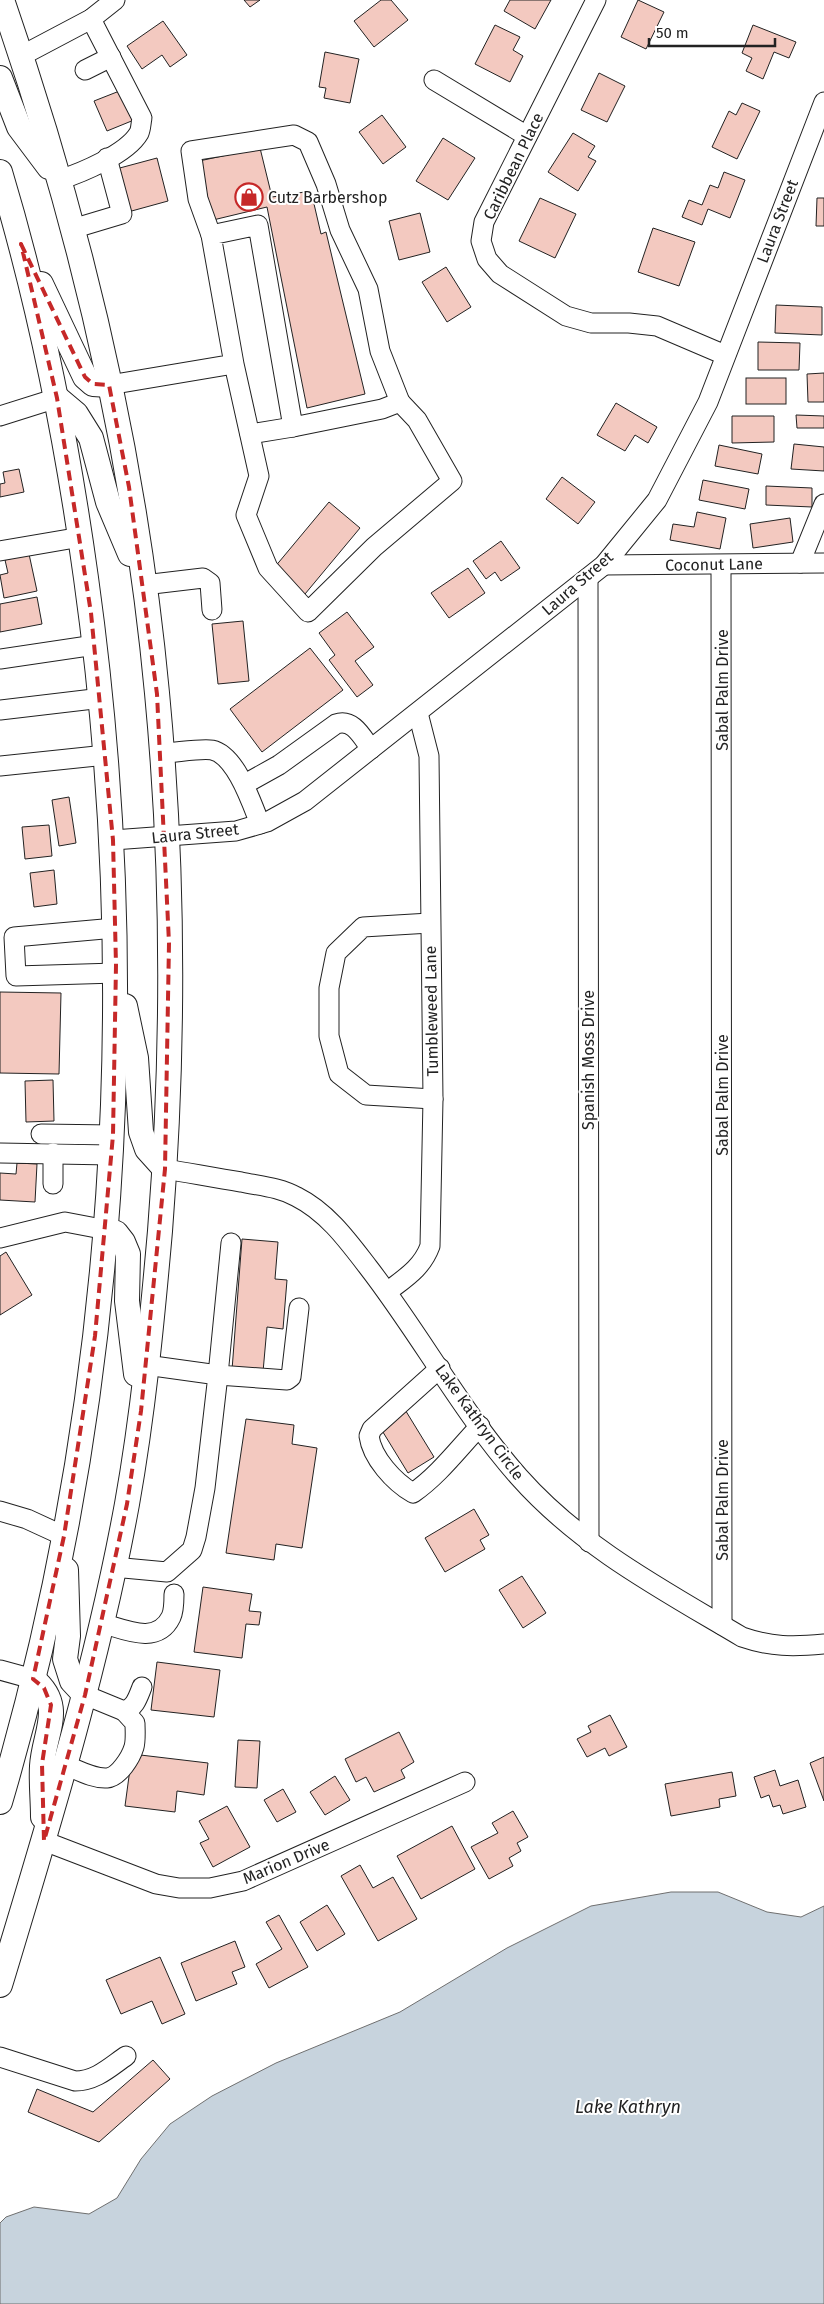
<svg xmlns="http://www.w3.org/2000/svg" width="824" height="2304" font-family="'Fira Sans',sans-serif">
<rect width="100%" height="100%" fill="#fff"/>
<path fill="#c7d3dd" stroke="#6f6f6f" d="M671,1892H718L767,1912L801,1917L824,1906V2304H0V2223L6,2217L34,2207L89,2214L117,2198L141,2159L170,2124L212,2096L276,2063L400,2012L507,1948L591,1906Z"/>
<g fill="#f3c9c0" stroke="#222">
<path d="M244,0H260L250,7Z"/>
<path d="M381,0H391L408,20L374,47L354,21Z"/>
<path d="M510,0H551L535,29L504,11Z"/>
<path d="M638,0L664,12L646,49L621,37Z"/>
<path d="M163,21L187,55L170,67L162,55L142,69L127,46Z"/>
<path d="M495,25L520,37L513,50L523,56L510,82L475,64Z"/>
<path d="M753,25L796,42L789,58L774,52L763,79L746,71L752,58L742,53Z"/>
<path d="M325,52L359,59L350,103L324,98L326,88L319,87Z"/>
<path d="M599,73L625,86L607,122L581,110Z"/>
<path d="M122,90L134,120L107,131L94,101Z"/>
<path d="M742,103L760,111L737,159L712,147L729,111L736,115Z"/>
<path d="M382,115L406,147L383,164L359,132Z"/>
<path d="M573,133L595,146L588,157L596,161L578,191L548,172Z"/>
<path d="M443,138L475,158L448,200L416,181Z"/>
<path d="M260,148L272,197L311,191L321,234L326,232L365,394L307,408L267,207L213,220L199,161Z"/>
<path d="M157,158L168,201L128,212L116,169Z"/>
<path d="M724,172L745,180L730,218L708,209L702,225L682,217L689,200L702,205L710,185L718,188Z"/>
<path d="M540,198L576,214L555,258L519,241Z"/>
<path d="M817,198H824V226H816Z"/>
<path d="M420,213L430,252L399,260L389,221Z"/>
<path d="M653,228L695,242L679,286L638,272Z"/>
<path d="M446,267L471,307L447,322L422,282Z"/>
<path d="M776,305L822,307V335L775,333Z"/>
<path d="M758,342L800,343L799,370H758Z"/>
<path d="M824,373V402H808L807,374Z"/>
<rect x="746" y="378" width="40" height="26"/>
<path d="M616,403L657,427L648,443L635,435L625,451L597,435Z"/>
<path d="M796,415L824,416V428H797Z"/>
<path d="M732,416H774V442L732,443Z"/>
<path d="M794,444L824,447V471L791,469Z"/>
<path d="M719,445L762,454L758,474L715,466Z"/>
<path d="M19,469L24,492L0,497V484L5,483L3,472Z"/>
<path d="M562,477L595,502L578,524L546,499Z"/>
<path d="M703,480L749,489L745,509L699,500Z"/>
<path d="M766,486L812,488V507L766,505Z"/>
<path d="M329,502L360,528L305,594L274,568Z"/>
<path d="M697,512L726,518L720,549L670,540L673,524L694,527Z"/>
<path d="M790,518L793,542L753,548L750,524Z"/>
<path d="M501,541L520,568L501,581L495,572L486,579L473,561Z"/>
<path d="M29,554L37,591L4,598L0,575L8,573L5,560Z"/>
<path d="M468,568L485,593L449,618L431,593Z"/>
<path d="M37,597L42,624L0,632V604Z"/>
<path d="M347,612L374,647L355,661L373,685L357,697L329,660L335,655L319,633Z"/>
<path d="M243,621L249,681L218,684L212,624Z"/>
<path d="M310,648L343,690L262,752L230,709Z"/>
<path d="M69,797L76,843L59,846L52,800Z"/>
<path d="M49,825L52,856L25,859L22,827Z"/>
<path d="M54,870L57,904L34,907L30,873Z"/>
<path d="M0,992L61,993L59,1074L0,1073Z"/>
<path d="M53,1080L54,1121L26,1122L25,1081Z"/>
<path d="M17,1163L37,1164L35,1202L0,1200V1173L16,1174Z"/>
<path d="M242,1239L278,1242L275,1279L287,1280L283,1329L267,1327L263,1372L232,1370Z"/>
<path d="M6,1252L32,1295L0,1315V1256Z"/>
<path d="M404,1408L434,1457L408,1473L378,1424Z"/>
<path d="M246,1419L294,1425L292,1444L317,1448L302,1548L276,1544L274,1560L226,1553Z"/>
<path d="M474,1509L489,1535L480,1540L485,1549L445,1572L425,1538Z"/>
<path d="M522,1576L546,1613L523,1628L499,1590Z"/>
<path d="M203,1587L252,1594L249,1611L261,1612L259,1625L246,1624L242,1658L194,1652Z"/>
<path d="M157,1662L220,1670L214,1717L151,1710Z"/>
<path d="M610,1715L627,1747L609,1756L605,1748L587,1757L577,1739L591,1732L588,1726Z"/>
<path d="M399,1732L414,1762L401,1770L405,1778L374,1792L366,1777L356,1782L345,1759Z"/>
<path d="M238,1740L260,1741L257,1788L235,1787Z"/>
<path d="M132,1754L208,1763L204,1795L177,1791L175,1812L125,1806Z"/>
<path d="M824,1757V1801L810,1763Z"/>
<path d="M775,1770L780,1786L798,1780L806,1807L783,1814L780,1805L773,1807L769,1795L761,1798L754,1777Z"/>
<path d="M732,1772L736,1796L719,1799L720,1807L671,1816L665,1784Z"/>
<path d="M335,1776L350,1800L325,1815L310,1792Z"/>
<path d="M283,1789L296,1812L277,1822L264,1800Z"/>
<path d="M227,1806L250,1847L213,1867L200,1843L209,1839L199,1821Z"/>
<path d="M513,1811L528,1837L517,1843L521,1851L509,1858L513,1866L489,1879L471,1847L498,1833L492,1823Z"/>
<path d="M452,1826L475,1869L421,1899L397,1856Z"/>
<path d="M360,1865L373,1888L393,1877L417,1919L378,1941L341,1876Z"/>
<path d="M327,1905L345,1934L317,1951L300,1922Z"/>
<path d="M279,1915L308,1967L269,1988L256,1964L282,1949L266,1922Z"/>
<path d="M235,1941L245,1967L232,1972L237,1984L196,2001L181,1963Z"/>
<path d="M160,1957L185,2014L162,2024L152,2001L121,2014L106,1980Z"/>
<path d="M153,2060L170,2079L99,2142L28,2112L37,2089L93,2112Z"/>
</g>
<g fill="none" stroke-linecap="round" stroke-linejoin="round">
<g stroke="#222" stroke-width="21">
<g id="minor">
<path d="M596,0L484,222L481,241L487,259L500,274L566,316L591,323H629L657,326L725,355"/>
<path d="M21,56L91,19L115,0"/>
<path d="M85,70L111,57"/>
<path d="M434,80L527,136"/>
<path d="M59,180C81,173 127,154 139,133C141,129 141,122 142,118L91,19"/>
<path d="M72,229L122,214L107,158"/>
<path d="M211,235L198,199L191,151L294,135L308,142L326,184L340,230L368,289L380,351L400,402"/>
<path d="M109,385L234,364L259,476L246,515L268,568L308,612L374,547L452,481L417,420L400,402L382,409L293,427L258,225L211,235L234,364"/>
<path d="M0,416L57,398"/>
<path d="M250,434L293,427"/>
<path d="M0,551L81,537"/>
<path d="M800,563L824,504"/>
<path d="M604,565L824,563"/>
<path d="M721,565L722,1625"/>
<path d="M588,578L589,1542"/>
<path d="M144,585L203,578L210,583L212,610"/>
<path d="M0,659L95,645"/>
<path d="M0,710L102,698"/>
<path d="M161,753C173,753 201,748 212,750C236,755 252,804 260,824"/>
<path d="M0,766L106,755"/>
<path d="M245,784L279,765L336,724C353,718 362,737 371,749"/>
<path d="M113,840L236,831L267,822L305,801L604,565L657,500L708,402L824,102"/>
<path d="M430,923L363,927L336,953L329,988V1036L339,1074L366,1095L433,1099"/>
<path d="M115,928L14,937L16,976L116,973"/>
<path d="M41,1134L113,1135"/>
<path d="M0,1153L111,1155"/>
<path d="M165,1169C190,1173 215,1178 241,1182C260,1186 279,1187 297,1197C327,1212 348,1241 368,1267C420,1334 463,1414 519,1477C581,1547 663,1590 742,1637C771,1647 793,1647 824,1644"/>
<path d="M53,1184V1153"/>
<path d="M0,1238L65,1222L107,1230"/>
<path d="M231,1243L218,1375L287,1380L291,1377L299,1308"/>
<path d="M387,1292C405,1278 422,1268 430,1246L433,1099L429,756L418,713"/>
<path d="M440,1368L372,1429L369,1436C372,1458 394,1482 413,1493C439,1475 458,1449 480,1426"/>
<path d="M0,1511L27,1519L64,1536"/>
<path d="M113,1567L167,1572L192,1550L196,1537L205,1488L218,1375L146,1365"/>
<path d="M101,1623C124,1629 157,1646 171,1617C174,1611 174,1601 174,1594"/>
<path d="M0,1670L33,1679"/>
<path d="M85,1695L124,1711C135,1708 138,1697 142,1687"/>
<path d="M65,1765C78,1770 93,1779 107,1778C119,1777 131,1757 134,1747C136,1740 135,1730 135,1723L124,1711"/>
<path d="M44,1841L156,1884L179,1888H210L243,1881L465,1782"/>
<path d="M0,2057L75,2081C96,2081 110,2067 126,2056"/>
</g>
</g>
<g stroke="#222" stroke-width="26">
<g id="major">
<path d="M0,78L19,127L49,167"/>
<path d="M0,172C40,305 67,440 86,578C143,986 117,1406 0,1802"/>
<path d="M41,284L85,377L93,384L109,385"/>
<path d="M57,398L76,414L91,438L108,502L130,554"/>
<path d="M125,1006L136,1058L141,1132L147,1149L165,1169"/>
<path d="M107,1230L116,1233L123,1242L128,1254L127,1301L136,1374"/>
<path d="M66,1570L68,1636L65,1659L72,1681L85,1695"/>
<path d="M33,1679C66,1706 44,1732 42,1766C41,1783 43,1800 43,1817"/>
<path d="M0,1985C48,1826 97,1668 127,1504C143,1414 152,1322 160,1231C174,1053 174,871 157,693C135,457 80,223 2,0"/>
</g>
</g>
<use href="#minor" stroke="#fff" stroke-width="19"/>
<use href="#major" stroke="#fff" stroke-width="24"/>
</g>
<path fill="none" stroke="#c62828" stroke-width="4" stroke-dasharray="10 6" stroke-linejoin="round" d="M21,244L85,377L93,384L109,385L129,487L157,694L169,943L165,1169L141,1411L127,1504L85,1695L44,1841L42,1764L51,1705L44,1688L33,1679L64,1536L95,1336L113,1135L116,965L113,840L91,613L57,398Z"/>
<defs>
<g id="shop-ring" transform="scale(1.4375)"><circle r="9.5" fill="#fff" stroke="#c62828" stroke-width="1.5"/><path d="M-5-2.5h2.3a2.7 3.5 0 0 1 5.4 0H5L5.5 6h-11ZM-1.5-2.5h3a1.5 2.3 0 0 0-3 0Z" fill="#c62828"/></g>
</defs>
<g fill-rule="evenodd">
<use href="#shop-ring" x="249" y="197"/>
</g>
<g text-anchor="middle" stroke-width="4" stroke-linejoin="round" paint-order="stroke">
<g font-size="16" fill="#222" stroke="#fff">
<text transform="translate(513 166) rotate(-64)" y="6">Caribbean Place</text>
<text transform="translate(777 221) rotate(-69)" y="6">Laura Street</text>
<text transform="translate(714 564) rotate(-1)" y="6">Coconut Lane</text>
<text transform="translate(577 583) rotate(-41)" y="6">Laura Street</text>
<text transform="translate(722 690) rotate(-90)" y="6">Sabal Palm Drive</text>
<text transform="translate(195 833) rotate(-6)" y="6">Laura Street</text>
<text transform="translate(431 1011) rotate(-91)" y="6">Tumbleweed Lane</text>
<text transform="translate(588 1060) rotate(-90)" y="6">Spanish Moss Drive</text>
<text transform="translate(722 1095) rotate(-90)" y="6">Sabal Palm Drive</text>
<text transform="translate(480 1422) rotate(54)" y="6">Lake Kathryn Circle</text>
<text transform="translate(722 1500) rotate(-90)" y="6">Sabal Palm Drive</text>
<text transform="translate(286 1861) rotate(-23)" y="6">Marion Drive</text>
</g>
<g font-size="16" fill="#222" stroke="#fff" text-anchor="start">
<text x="268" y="203">Cutz Barbershop</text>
</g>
<g font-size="18" font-style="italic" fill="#222" stroke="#fff">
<text x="628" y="2113">Lake Kathryn</text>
</g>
</g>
<path d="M649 38v8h126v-8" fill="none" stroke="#222222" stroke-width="2.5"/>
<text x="656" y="38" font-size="15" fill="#222222" stroke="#ffffff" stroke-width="4" paint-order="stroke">50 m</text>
</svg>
